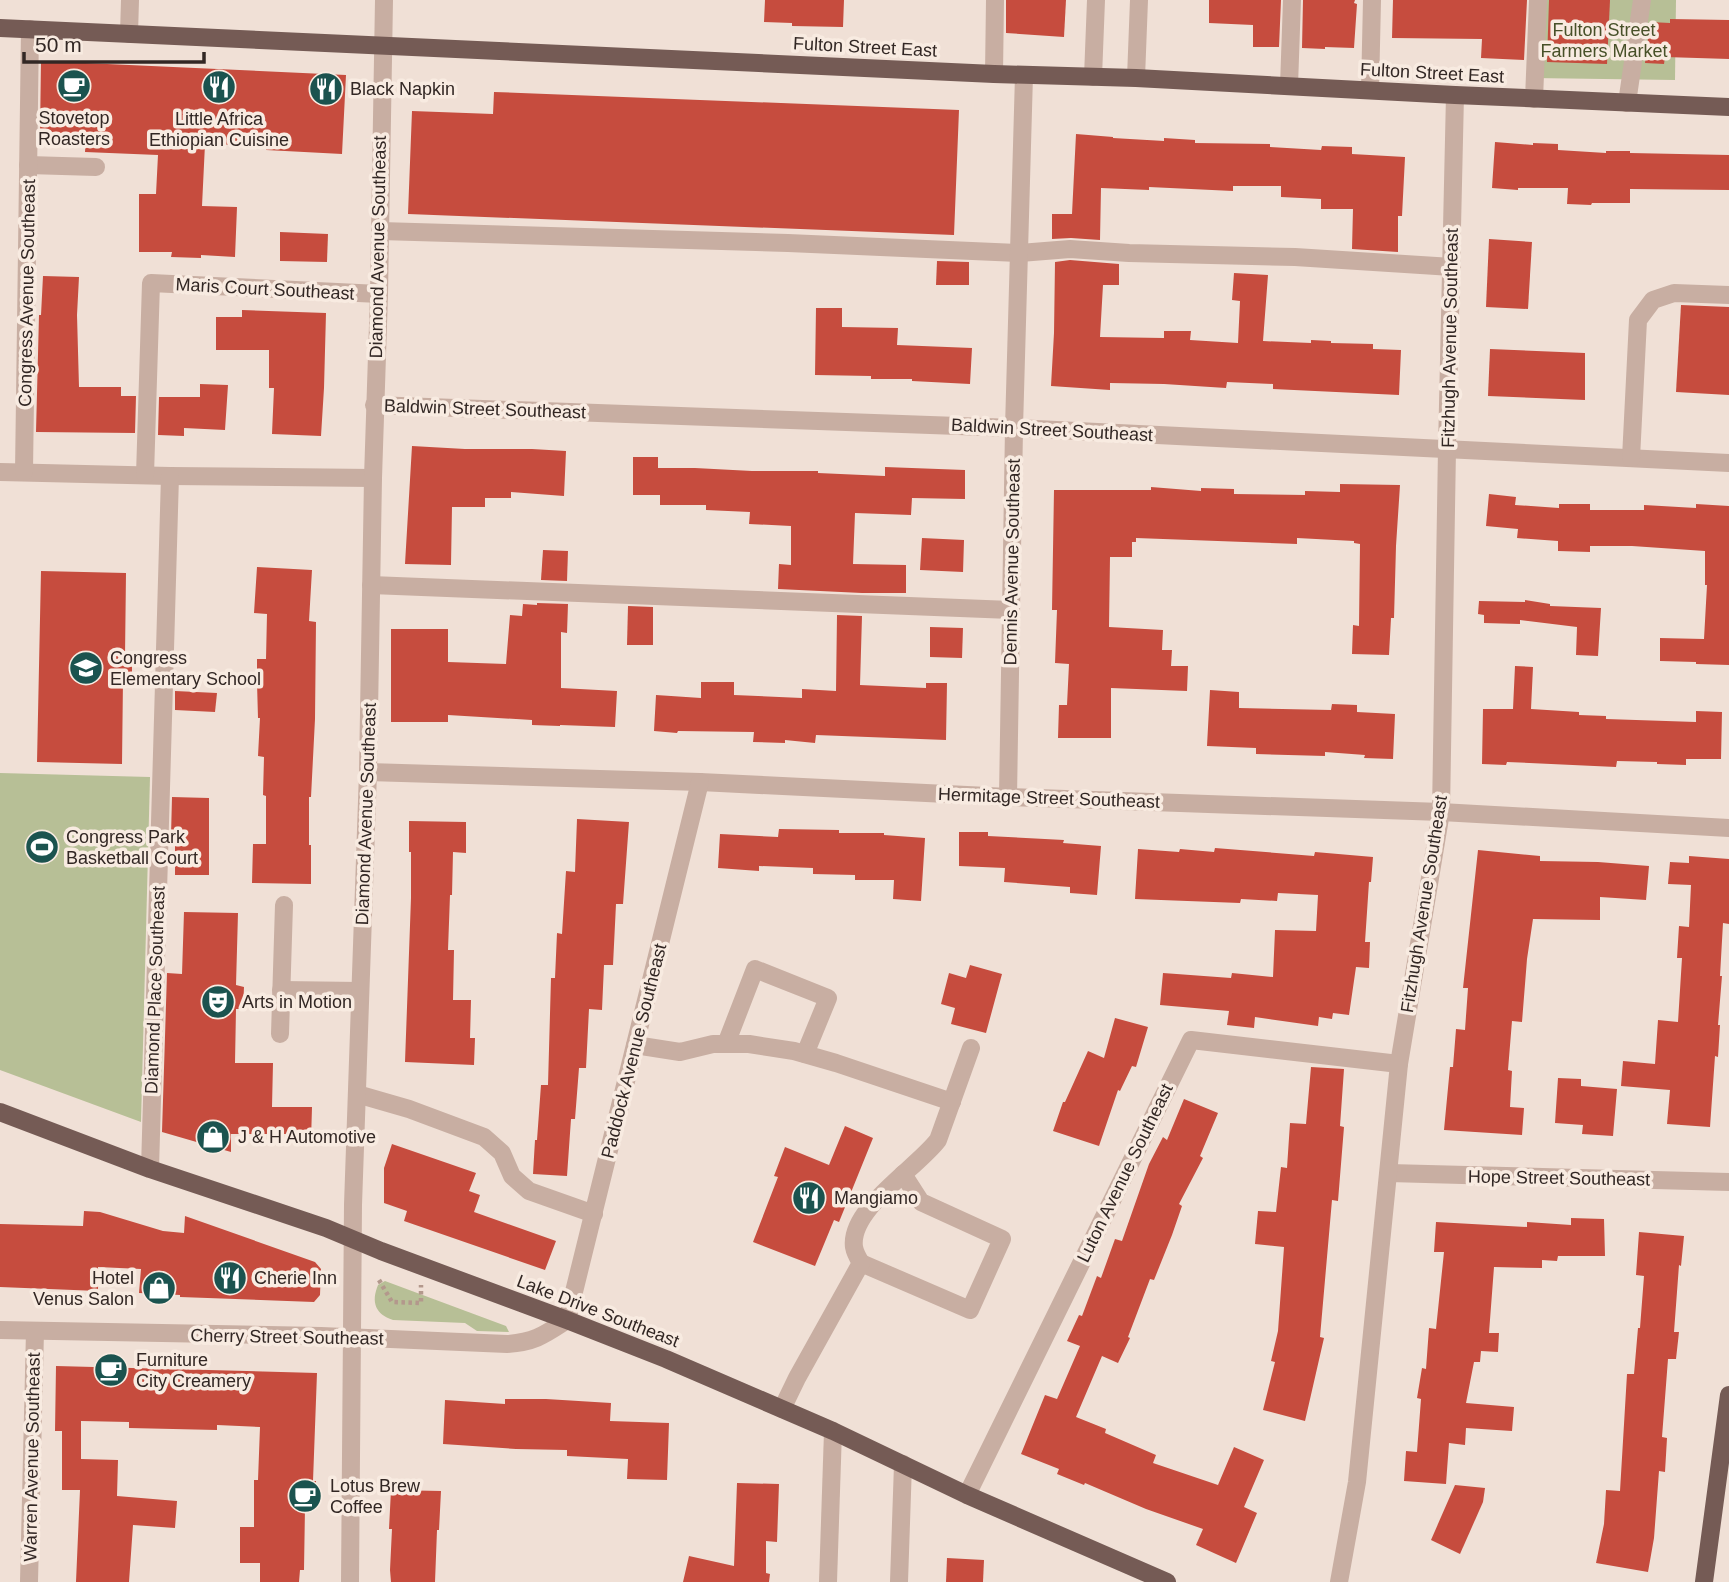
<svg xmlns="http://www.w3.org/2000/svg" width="1729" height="1582" font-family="Helvetica,sans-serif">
<rect width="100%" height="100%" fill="#f0e0d6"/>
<g fill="#b7bf96">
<path d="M1533,0H1676L1675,80L1532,78Z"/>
<path d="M0,773L150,777L141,1122L0,1070Z"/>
<path d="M385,1281L506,1326L509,1332L477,1331L465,1323L393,1320C375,1314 371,1302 378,1285Z"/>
</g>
<g fill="#c64c3e">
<path d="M765,0H844L843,27L792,26V23L764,22Z"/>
<path d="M1006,0H1066L1064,37L1006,33Z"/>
<path d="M1209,0H1281L1279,47H1253V25L1209,23Z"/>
<path d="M1303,0H1355L1354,3L1357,4L1354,48L1325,47V49L1302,48Z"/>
<path d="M1393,0H1527L1524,60L1481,58L1482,39L1392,38Z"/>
<path d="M1549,0H1610L1607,64L1547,62Z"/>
<path d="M1670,19L1729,20V59L1665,57L1664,64L1645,63L1650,22L1670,23Z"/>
<path d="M41,61L346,75L342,154L266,150V146L205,144L202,206L237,207L235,257L201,255V258L171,257L172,252H139V194H156L158,155L85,152L86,136L40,133Z"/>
<path d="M494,92L959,110L954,235L408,214L412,111L493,114Z"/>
<path d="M1076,134L1113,137V138L1164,141V138L1195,140V143L1270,144V147L1321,150L1322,146L1352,147V154L1405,157L1402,216H1398V252L1352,249L1353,209H1321V199L1281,197V186H1233V191L1149,187V190L1101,188L1100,240L1071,238L1052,239V214H1072Z"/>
<path d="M1495,142L1533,145V143L1558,144V150L1606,153V151H1630V153L1729,155V190L1630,189V203H1592L1591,205L1567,204L1568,188H1518V190L1492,188Z"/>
<path d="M280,232L328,234L327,262L280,261Z"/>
<path d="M1489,239L1532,242L1528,309L1486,307Z"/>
<path d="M1070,260L1119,264V285H1103L1100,337L1164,338V331H1191L1190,340L1238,343L1240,301L1232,300L1234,273L1268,275L1263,341L1311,343V340L1331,341V343L1373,344V349L1401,350L1399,395L1273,389V384L1227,382L1226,388L1164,384L1110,383V390L1051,386L1054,333L1055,262Z"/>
<path d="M937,261L969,262V285H936Z"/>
<path d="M43,276L79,277L77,315L79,387H121V396H136L135,433L36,432L39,315H41Z"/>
<path d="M1681,305L1729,307V395L1676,392Z"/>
<path d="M816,308H842V327L898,328L897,345L972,348L970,384L912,381V379H871V376L815,375Z"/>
<path d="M242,310L326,313L324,388L321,436L272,434L274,388H269V350H216V317H242Z"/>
<path d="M1490,349L1585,353V400L1488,396Z"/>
<path d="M200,384L228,385L225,430L184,428V436L158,435L159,397H200Z"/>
<path d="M412,446L465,449H532L566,451L564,496L511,492V498H485V507H452L451,565L405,564Z"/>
<path d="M633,457H658V468H695L752,471H818V473L885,476V467L965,470V499L912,498L911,515L855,513L853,564L906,565V593H862L778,589L779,564L791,565V526L749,524L750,512L706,510V505H660V495H633Z"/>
<path d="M1340,484L1400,485L1396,546L1394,618H1391L1389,655L1352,654L1353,625L1359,626L1360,544L1354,543V541L1297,538V544L1136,538V542H1132V557H1110L1109,627L1163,630L1162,650H1172L1171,666H1188L1187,691L1111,688V738H1058L1059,705H1067L1069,664L1055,663L1057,610H1052L1054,490H1151V487L1201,491V488L1234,489V494L1305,495V491L1340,492Z"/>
<path d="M1489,494L1516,497L1515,505L1559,508V504H1590V510H1644V505L1696,508V504L1729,506V665L1696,664V662L1660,661V638L1704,639L1707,585H1705V551L1632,546H1590V552L1558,551V541L1517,538L1518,529L1486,526Z"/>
<path d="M922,538L964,540L963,572L920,570Z"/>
<path d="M543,550L568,551L567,581L541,580Z"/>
<path d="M257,567L312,570L309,621L316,622L315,719L311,797H309V845H311V884L252,883L253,844H266V796L263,795L264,757L258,756L260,718H258L257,683V659H266L267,614L254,613Z"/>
<path d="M41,571L126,573L125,656L132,660V676L123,679L122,764L37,762Z"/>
<path d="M1525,600L1550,604V606L1601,608L1598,656L1576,655L1577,627L1520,620V624L1484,623V615L1478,614L1479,601L1525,602Z"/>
<path d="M537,603L568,604L567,633L561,632V688L617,691L615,727L560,725V726L532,725V720L448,715V722H391V629H448V662L506,664L510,615L522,616L523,604L537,605Z"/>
<path d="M628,606L653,607V645H627Z"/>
<path d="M837,615L862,616L860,685L926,688V683H947L946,740L816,735L815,743L785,740V743L753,742L754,732L678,731L677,733L654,731L656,695L701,698V682H734V695L802,698V689L836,691Z"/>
<path d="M930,627L963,628L962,658L930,657Z"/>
<path d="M1515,666L1533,667L1531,709L1579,712V715L1606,716V719L1696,722V711L1722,712L1721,759H1686V765L1657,764V762L1617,761L1616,767L1507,762L1506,765L1482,764L1483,709H1513Z"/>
<path d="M1210,690L1239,692V708L1331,710L1332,704L1357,705V712L1395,714L1393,759L1364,758L1365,755L1325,752V756L1256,754V748L1207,746Z"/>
<path d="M175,691L217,693L215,712L175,710Z"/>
<path d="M172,797L209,798V875H175V836H171Z"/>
<path d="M577,819L629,822L623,904H616L613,965H604L602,1010L589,1009L586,1068H579L575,1119H571L567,1176L533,1174L535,1140H537L541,1085H548L551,978H555L557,933L562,934L566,871L575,872Z"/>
<path d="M409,821L466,822V853L453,852L452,895H450L448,950H454L453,1000H471L470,1038H475L474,1065L405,1062L411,898V852H409Z"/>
<path d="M779,829L839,830V833H884V835L925,838L921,901L893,899L894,880H855V875L813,874V868L759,866V871L718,868L720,834L778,837Z"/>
<path d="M959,832H988V836L1064,840L1063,843L1101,846L1097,895L1070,893V887L1004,882L1005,868L959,866Z"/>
<path d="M1215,848L1314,856L1315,852L1373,857L1371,882H1369L1365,942H1370L1369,968L1356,967L1349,1015L1333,1013L1332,1019L1319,1017L1318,1026L1255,1017L1254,1028L1227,1025L1229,1011L1160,1005L1163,973L1231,978L1232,973L1273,977L1275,930L1316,931L1318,895L1278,893L1277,901L1241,899L1240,903L1135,899L1138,849L1179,852L1180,849L1214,852Z"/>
<path d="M1478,850L1540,856V861L1598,862L1649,866L1646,900L1600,897V920L1533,919L1527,959L1522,1022L1512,1021L1508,1070L1512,1071L1510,1107L1524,1108L1522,1135L1444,1130L1450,1067H1453L1456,1029L1465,1030L1468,988H1463Z"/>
<path d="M1689,856L1729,859V924L1723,923L1720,976H1722L1718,1025H1720L1718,1057L1715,1056L1710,1127L1667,1124L1670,1090L1621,1086L1623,1061L1655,1064L1658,1020L1678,1022L1682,958H1677L1679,926L1689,927L1691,885L1668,884L1670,862L1689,863Z"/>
<path d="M184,912L238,913L236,985L244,987L243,1009H236L235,1063H273L272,1107H312L311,1141H288V1134H231V1152L162,1132L167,973L182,974Z"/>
<path d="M970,965L1002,974L986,1033L951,1024L955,1008L941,1004L949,973L966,978Z"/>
<path d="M1115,1018L1148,1027L1136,1067L1132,1066L1120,1091L1118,1090L1099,1146L1053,1131L1063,1102H1065L1088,1051L1104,1058Z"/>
<path d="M1311,1067L1344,1069L1340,1126L1344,1127L1338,1201L1332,1200L1320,1337L1324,1338L1305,1421L1263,1410L1275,1362L1271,1361L1278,1331L1284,1247L1255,1244L1258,1211L1276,1212L1281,1167L1287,1168L1290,1123L1306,1124Z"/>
<path d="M1558,1078L1581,1079V1086L1617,1089L1613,1136L1582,1134L1583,1125L1555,1123Z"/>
<path d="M1184,1099L1218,1113L1200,1156L1203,1158L1179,1204L1182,1206L1172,1235L1154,1280L1150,1279L1128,1337L1130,1338L1118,1363L1102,1356L1076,1417L1106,1429L1105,1433L1156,1455L1153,1463L1218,1485L1234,1447L1264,1460L1244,1507L1257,1513L1236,1563L1196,1545L1203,1529L1146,1509L1085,1483L1084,1485L1057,1474L1059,1469L1021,1454L1045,1395L1057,1399L1080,1346L1067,1341L1079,1315L1082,1316L1097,1276L1101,1278L1115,1239L1122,1241L1149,1164L1163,1137L1167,1140Z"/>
<path d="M845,1126L873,1138L839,1222L834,1220L815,1266L753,1242L778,1177L774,1176L785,1147L829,1165Z"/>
<path d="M392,1144L476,1173L469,1191L480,1195L474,1212L556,1241L545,1270L404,1221L407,1211L384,1203V1168Z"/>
<path d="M84,1211L100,1212L163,1231L184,1233L185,1216L315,1262L321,1269L320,1295L314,1302L180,1297V1295L139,1293L141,1269L98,1267V1291L0,1287V1224L83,1226Z"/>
<path d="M1571,1218L1604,1219L1605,1256H1558L1557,1261L1542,1260V1268L1494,1267L1489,1333H1499L1498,1352L1481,1351L1480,1362H1474L1466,1403L1514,1407L1512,1431L1466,1428L1465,1445L1449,1443L1446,1484L1404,1481L1406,1451L1417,1452L1421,1399L1417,1398L1422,1368L1426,1369L1429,1328L1436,1329L1444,1252H1434L1436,1222L1527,1227V1222L1571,1225Z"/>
<path d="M1639,1232L1684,1236L1681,1266L1679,1265L1674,1332H1679L1676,1359H1668L1662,1437L1667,1438L1665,1472L1659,1471L1654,1538L1648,1572L1596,1563L1604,1524L1606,1490L1620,1491L1627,1374H1634L1638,1328H1640L1644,1276L1636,1275Z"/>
<path d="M56,1366L317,1373L313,1481H316V1508L305,1507L304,1570H300L299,1582H260V1563H240V1527H254V1480H258L260,1427L217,1425V1430L129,1428V1422L81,1421V1459L118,1460L117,1496L177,1501L175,1528L133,1525L129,1582H76L80,1490H62V1431H55Z"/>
<path d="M505,1399H546L611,1403L610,1421L669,1423L667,1480L627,1479L628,1459L567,1456V1450L516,1449L443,1444L445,1400L505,1404Z"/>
<path d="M737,1483L779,1484L777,1542L766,1541V1573L770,1574L769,1582H683L689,1556L734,1566Z"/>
<path d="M1455,1485L1485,1488L1483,1502L1460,1554L1431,1540Z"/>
<path d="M391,1490L441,1491L439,1530H437L435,1582H391L390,1570L392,1529H389Z"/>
<path d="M947,1558L984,1560L983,1582H946Z"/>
</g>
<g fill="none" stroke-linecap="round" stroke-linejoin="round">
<path stroke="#b3988c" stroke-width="4.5" stroke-dasharray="3.5 3.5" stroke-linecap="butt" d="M379,1280L392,1302L421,1303V1285"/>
<g stroke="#c8aea2" stroke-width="18">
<path d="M129,34L130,0"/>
<path d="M994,74L995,0"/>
<path d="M1093,77L1096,0"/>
<path d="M1136,78L1139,0"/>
<path d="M1289,86L1292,0"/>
<path d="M1370,90L1372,0"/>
<path d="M1534,99L1538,0"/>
<path d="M1627,103L1642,0"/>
<path d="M28,165L96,167"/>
<path d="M380,231L788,243L1020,253L1070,249L1129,253L1295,257L1452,267"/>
<path d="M374,405L1014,428L1729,463"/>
<path d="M1631,458L1638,320L1653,300L1674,293L1729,295"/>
<path d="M0,472L170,476L373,478"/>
<path d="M24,472L30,29"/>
<path d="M145,475L151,283L379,294"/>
<path d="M371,585L1011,610"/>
<path d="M368,772L700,782L1008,797L1441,812L1729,828"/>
<path d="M1008,797L1014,428L1024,75"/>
<path d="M281,990L360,991"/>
<path d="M280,1034L284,905"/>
<path d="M726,1044L755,969L828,998L805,1054"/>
<path d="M635,1045L680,1052L713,1044H749L794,1051L836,1063L952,1102"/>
<path d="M357,1094L409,1109L484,1137L502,1153L512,1176L529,1191L594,1214"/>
<path d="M150,1169L170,476"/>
<path d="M1389,1173L1729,1182"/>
<path d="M861,1263L970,1310L1002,1239L921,1202L903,1174"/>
<path d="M0,1330L321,1336L507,1344C535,1342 544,1335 567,1320L700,782"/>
<path d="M782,1409L797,1378L861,1263C858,1258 855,1253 854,1247C849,1209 917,1168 938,1140L971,1048"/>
<path d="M967,1495L1191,1040L1399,1064"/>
<path d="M29,1582L35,1331"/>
<path d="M350,1582L353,1205L368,772L373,478L379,294L384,0"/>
<path d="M828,1582L833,1431"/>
<path d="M899,1582L903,1464"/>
<path d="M1339,1582L1357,1482L1399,1064L1441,812L1447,449L1455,95"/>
</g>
<g stroke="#755b55" stroke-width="18">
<path d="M0,28L994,74L1136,78L1455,95L1729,107"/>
<path d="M0,1112L150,1169L326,1228L381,1251L567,1320L666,1359L833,1431L967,1495L1167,1582"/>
<path d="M1704,1582L1729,1395"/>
</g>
</g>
<defs>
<g id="cafe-disc" transform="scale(1.75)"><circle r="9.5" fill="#1b534f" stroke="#f8ebe1"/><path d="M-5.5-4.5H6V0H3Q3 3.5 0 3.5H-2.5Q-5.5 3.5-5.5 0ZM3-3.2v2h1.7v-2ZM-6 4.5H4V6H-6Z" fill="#fff"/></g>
<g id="restaurant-disc" transform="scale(1.75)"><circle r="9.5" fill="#1b534f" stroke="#f8ebe1"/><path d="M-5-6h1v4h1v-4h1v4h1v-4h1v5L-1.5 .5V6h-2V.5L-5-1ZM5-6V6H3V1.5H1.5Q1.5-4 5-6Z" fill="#fff"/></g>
<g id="school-disc" transform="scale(1.75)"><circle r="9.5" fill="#1b534f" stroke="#f8ebe1"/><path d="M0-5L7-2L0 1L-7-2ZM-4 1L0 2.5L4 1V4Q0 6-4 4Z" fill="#fff"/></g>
<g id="stadium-disc" transform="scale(1.75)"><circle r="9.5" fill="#1b534f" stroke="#f8ebe1"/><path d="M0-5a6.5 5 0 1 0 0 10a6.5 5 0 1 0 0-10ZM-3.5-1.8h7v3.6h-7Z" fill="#fff"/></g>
<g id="theatre-disc" transform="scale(1.75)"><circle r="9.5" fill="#1b534f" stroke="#f8ebe1"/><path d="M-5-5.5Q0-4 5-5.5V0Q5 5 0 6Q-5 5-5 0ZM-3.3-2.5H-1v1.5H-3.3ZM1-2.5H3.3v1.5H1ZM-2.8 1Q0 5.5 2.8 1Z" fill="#fff"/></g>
<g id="shop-disc" transform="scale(1.75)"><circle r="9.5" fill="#1b534f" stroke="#f8ebe1"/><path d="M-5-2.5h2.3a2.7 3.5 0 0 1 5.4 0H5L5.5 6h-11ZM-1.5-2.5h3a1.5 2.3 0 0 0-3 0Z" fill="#fff"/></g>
</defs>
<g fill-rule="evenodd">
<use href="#cafe-disc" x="74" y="86"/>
<use href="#restaurant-disc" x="219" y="87"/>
<use href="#restaurant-disc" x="326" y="89"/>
<use href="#school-disc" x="86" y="668"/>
<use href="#stadium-disc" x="42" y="847"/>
<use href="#theatre-disc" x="218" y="1002"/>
<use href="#shop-disc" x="213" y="1137"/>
<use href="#restaurant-disc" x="809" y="1198"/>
<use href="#restaurant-disc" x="230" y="1278"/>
<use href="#shop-disc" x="159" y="1288"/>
<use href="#cafe-disc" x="111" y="1370"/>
<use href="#cafe-disc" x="305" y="1496"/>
</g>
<g text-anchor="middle" stroke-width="7" stroke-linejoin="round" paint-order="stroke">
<g font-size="18" fill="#475028" stroke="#f8ebe1">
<text x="1604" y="36">Fulton Street<tspan x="1604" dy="21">Farmers Market</tspan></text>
</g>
<g font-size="18" fill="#322724" stroke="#f8ebe1">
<text transform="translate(865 47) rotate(3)" y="6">Fulton Street East</text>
<text transform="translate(1432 73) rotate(3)" y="6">Fulton Street East</text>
<text transform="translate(378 247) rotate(-89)" y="6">Diamond Avenue Southeast</text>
<text transform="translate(265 289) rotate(3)" y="6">Maris Court Southeast</text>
<text transform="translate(27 293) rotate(-89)" y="6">Congress Avenue Southeast</text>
<text transform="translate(1450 338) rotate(-89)" y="6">Fitzhugh Avenue Southeast</text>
<text transform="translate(485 409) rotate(2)" y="6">Baldwin Street Southeast</text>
<text transform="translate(1052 430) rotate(3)" y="6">Baldwin Street Southeast</text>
<text transform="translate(1012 562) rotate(-89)" y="6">Dennis Avenue Southeast</text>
<text transform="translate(1049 798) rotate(2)" y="6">Hermitage Street Southeast</text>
<text transform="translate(366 814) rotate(-88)" y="6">Diamond Avenue Southeast</text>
<text transform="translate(1424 904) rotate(-81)" y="6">Fitzhugh Avenue Southeast</text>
<text transform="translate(155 990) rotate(-88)" y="6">Diamond Place Southeast</text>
<text transform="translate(634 1051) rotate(-76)" y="6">Paddock Avenue Southeast</text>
<text transform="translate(1125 1173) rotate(-64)" y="6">Luton Avenue Southeast</text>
<text transform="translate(1559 1178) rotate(1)" y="6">Hope Street Southeast</text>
<text transform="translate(598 1311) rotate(21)" y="6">Lake Drive Southeast</text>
<text transform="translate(287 1337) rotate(1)" y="6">Cherry Street Southeast</text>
<text transform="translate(32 1457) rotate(-89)" y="6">Warren Avenue Southeast</text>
</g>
<g font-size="18" fill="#322724" stroke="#f8ebe1" text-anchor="start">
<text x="350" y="95">Black Napkin</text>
<text x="74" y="124" text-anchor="middle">Stovetop<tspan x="74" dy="21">Roasters</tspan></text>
<text x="219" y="125" text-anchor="middle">Little Africa<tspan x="219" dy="21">Ethiopian Cuisine</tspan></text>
<text x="110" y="664">Congress<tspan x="110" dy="21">Elementary School</tspan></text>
<text x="66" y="843">Congress Park<tspan x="66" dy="21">Basketball Court</tspan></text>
<text x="242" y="1008">Arts in Motion</text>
<text x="238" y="1143">J &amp; H Automotive</text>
<text x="834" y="1204">Mangiamo</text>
<text x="134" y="1284" text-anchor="end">Hotel<tspan x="134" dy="21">Venus Salon</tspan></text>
<text x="254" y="1284">Cherie Inn</text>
<text x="136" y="1366">Furniture<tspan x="136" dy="21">City Creamery</tspan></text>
<text x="330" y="1492">Lotus Brew<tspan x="330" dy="21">Coffee</tspan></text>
</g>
</g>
<path d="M24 52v10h180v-10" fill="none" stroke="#322724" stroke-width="3.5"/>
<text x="35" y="52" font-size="21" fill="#322724" stroke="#f8ebe1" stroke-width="5" paint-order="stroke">50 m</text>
</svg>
